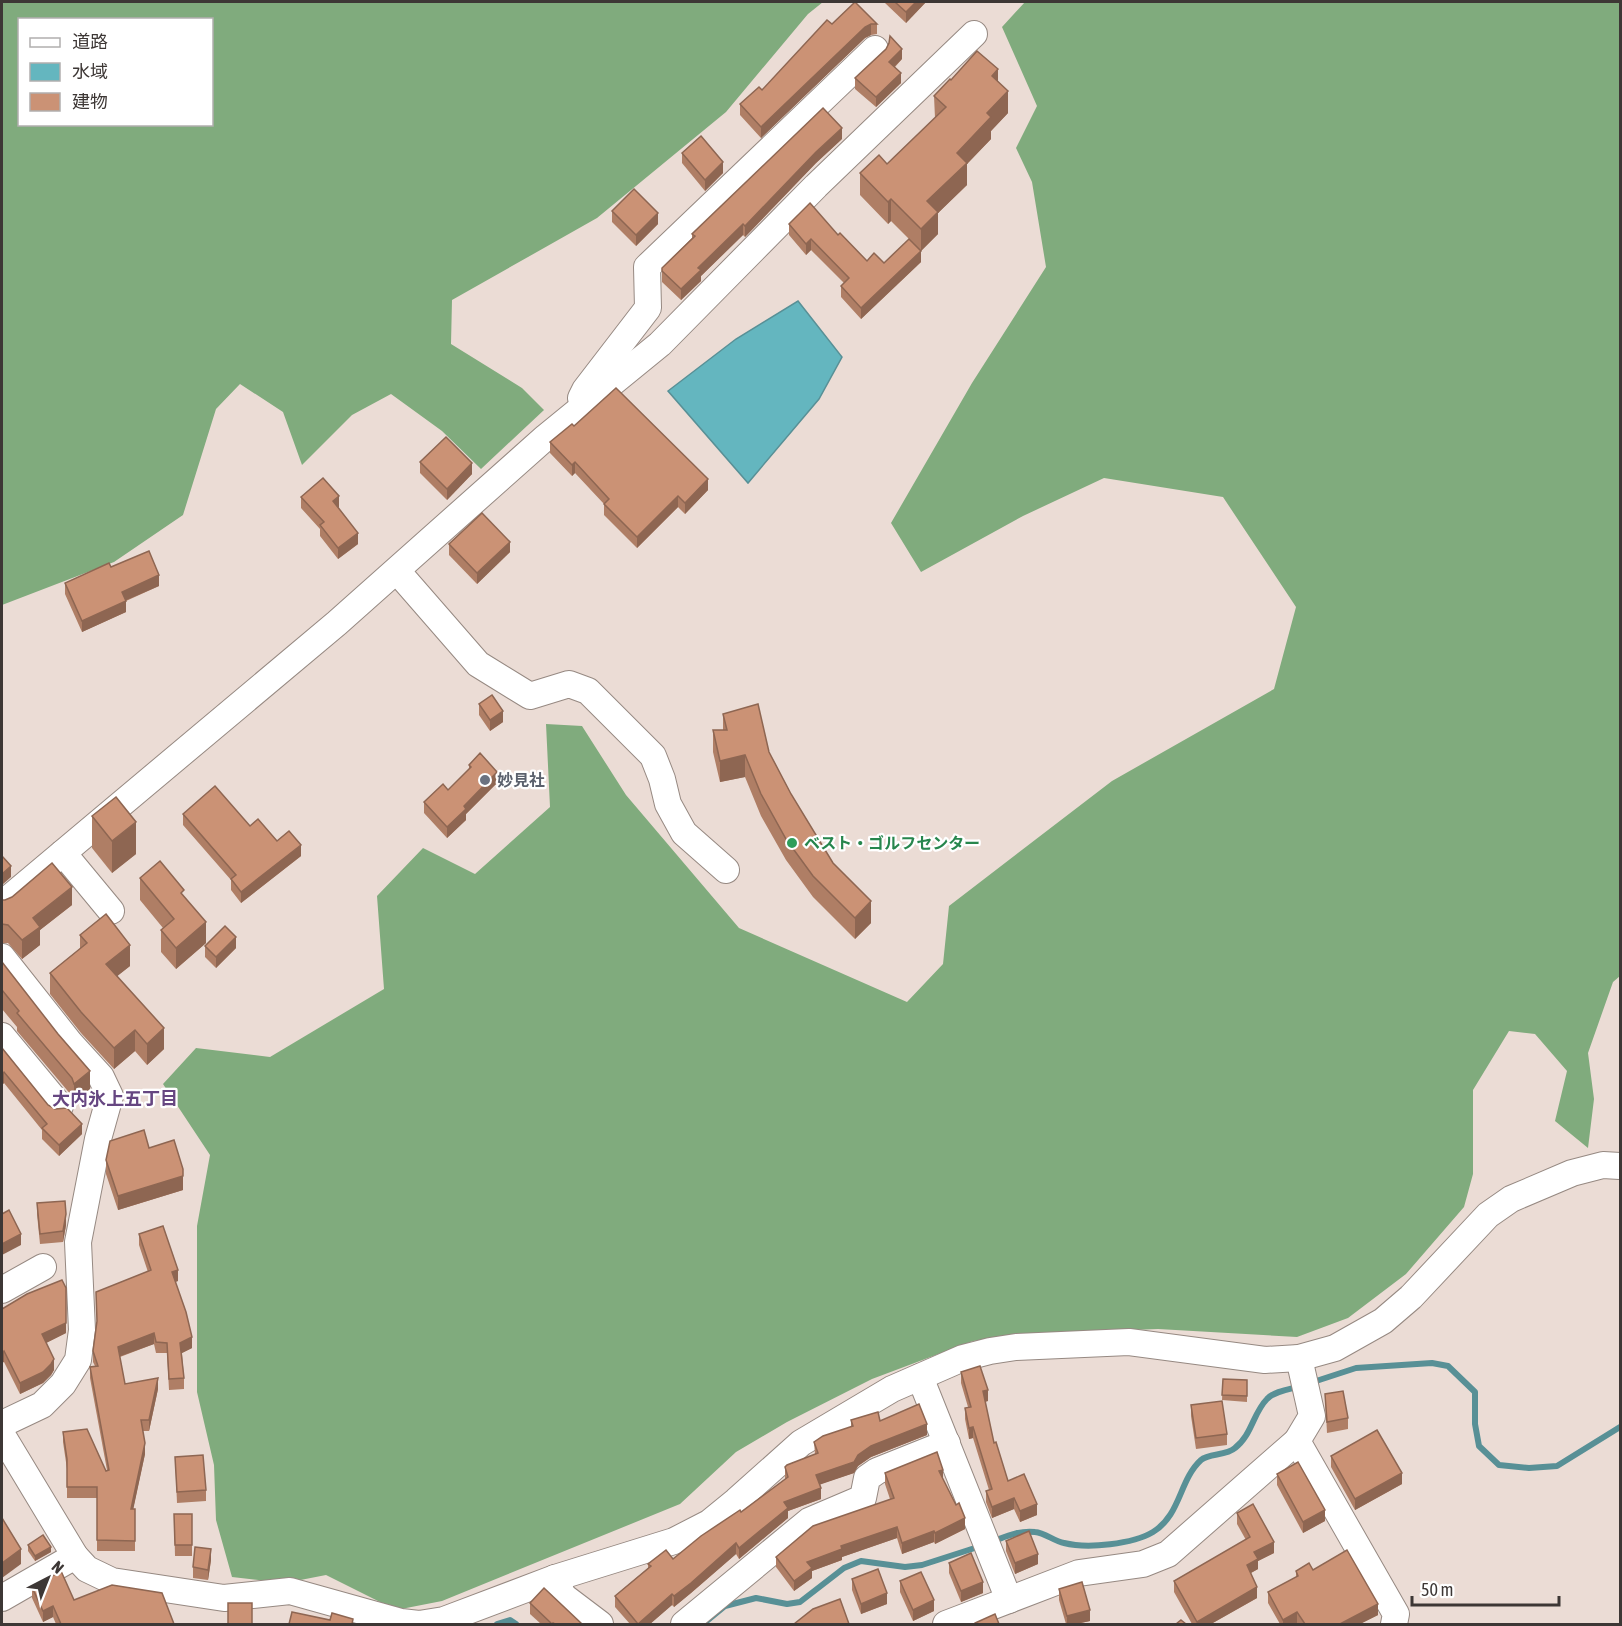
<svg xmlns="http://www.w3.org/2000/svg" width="1622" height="1626" font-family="'Asap Condensed','Noto Sans JP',sans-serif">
<rect width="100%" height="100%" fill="#ebdcd5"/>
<g fill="#80ab7d" fill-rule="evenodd">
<path d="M2,2H823L808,14L726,112L597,218L452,300L451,344L522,388L544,410L481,469L442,431L391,394L352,415L302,465L283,412L240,384L216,409L183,515L114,562L2,605ZM20,20H212V124H20Z"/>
<path d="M1025,2H1620V976L1613,982L1588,1053L1594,1099L1588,1148L1555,1121L1567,1071L1535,1034L1509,1031L1473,1090V1174L1464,1207L1406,1274L1348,1318L1297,1337L1158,1329L1077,1332L973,1341L872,1379L787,1422L736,1452L680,1504L442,1601L396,1610L326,1575L285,1583L232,1577L216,1520L214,1465L197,1392V1226L210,1155L163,1084L196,1048L270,1057L384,989L377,896L423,848L475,874L550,807L546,724L582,726L626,795L739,928L907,1002L943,964L949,906L1112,781L1274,689L1296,607L1223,497L1104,478L1023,516L921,572L891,523L972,383L1046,267L1032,182L1016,148L1037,106L1002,27Z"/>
</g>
<path fill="#64b6bf" stroke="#589096" stroke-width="1.5" d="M798,301L842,357L819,399L748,483L668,391L736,339Z"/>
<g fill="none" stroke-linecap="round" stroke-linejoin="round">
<g stroke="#589096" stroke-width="6">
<path d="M1310,1383L1356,1368L1432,1363L1448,1366L1475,1392V1424L1479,1446L1499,1465L1529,1468L1557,1466L1620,1427"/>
<path d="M991,1542C1005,1537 1019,1530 1035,1532C1045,1533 1054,1541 1064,1543C1088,1549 1133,1544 1153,1532C1181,1515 1179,1480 1201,1460C1209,1453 1226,1456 1235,1448C1252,1435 1253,1413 1267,1399C1274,1391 1291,1389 1301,1386"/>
<path d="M497,1624L510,1620L516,1624"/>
<path d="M703,1624L725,1606L756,1598L787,1604L800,1602L844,1568L861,1561L905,1567L922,1565L981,1546"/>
</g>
<g stroke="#968982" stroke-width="28">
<g id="minor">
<path d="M581,398L585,390L648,308L647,267L875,49"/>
<path d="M397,571L478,664L530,696L569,684L588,691L653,756L662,779L668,804L684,833L726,870"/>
<path d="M63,853L111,911"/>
<path d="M2,904L337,623L546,437L660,344L816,186L974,34"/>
<path d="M2,957L70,1043L101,1077L110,1096L98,1139L78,1242L82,1330L78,1360L63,1384L42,1405L2,1424"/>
<path d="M2,1036L60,1106"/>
<path d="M2,1290L43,1267"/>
<path d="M1299,1358L1312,1416L1297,1441L1396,1614L1394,1624"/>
<path d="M920,1377L1009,1600"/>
<path d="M2,1435L75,1556L87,1569L112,1581L224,1598L290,1591L401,1622L419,1624L444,1620L555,1578L674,1541L709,1523L736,1501L801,1443L892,1389L963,1358L990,1351L1016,1347L1129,1342L1265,1360L1299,1358L1335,1348L1383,1321L1411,1297L1488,1215L1511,1199L1572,1173L1603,1165L1620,1166"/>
<path d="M555,1578L563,1596L600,1624"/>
<path d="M2,1598L75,1556"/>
<path d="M684,1624L809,1521L863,1498L867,1478L877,1471L947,1443"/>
<path d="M946,1624L1079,1573L1143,1564L1168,1554L1297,1441"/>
</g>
</g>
<use href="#minor" stroke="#fff" stroke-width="26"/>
</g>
<g fill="#af7e65">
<path d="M885,2H926L906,23L885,3Z"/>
<path d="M832,24H877V34L871,35L865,38L761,138L740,115V104L762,90Z"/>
<path d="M902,59L895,67L901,83L876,107L855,89V78Z"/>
<path d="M951,80L998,81L1008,113L991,131V139L967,164V185L938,213V234L921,251L891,221L888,224L860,195V173L887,164L935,118L934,96Z"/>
<path d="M842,139L816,163L745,237L743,235L701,276V281L681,300L662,282V268L692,238V234Z"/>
<path d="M682,153L723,173L705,191L682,163Z"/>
<path d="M612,211L658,224L636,246L612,222Z"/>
<path d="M789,224L838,235L867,261L884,263L921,262L861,319L841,297V286L844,283L811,250L806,255L789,235Z"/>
<path d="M574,426L708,490L685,514L678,507L637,548L604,515V504L575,473L572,476L550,453V442Z"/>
<path d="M420,462L472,474L447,500L420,473Z"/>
<path d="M301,497L339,507H338L358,544L338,559L320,536V529L301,508Z"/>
<path d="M449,544L510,552L477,584L449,555Z"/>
<path d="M111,567L159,586L126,601V612L82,632L65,594V583Z"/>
<path d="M479,704L503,722L490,731L479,715Z"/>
<path d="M723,714L769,752L791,794L833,863L871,923L855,939L813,897L786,860L761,816L745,777L720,782L713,752V730H723Z"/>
<path d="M469,765L497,783L466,814V820L447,838L424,813V802L448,790L469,769Z"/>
<path d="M183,814L250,826L301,856L241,903L231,890V880L183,825Z"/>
<path d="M92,816L136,854L112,873L92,848Z"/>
<path d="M140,878L184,897L206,943L176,969L161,952V930L163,928L140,900Z"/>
<path d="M2,900L72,905L40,930V945L22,959L8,943H2Z"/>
<path d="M80,935L130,966L117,976L164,1049L147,1065L135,1051L114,1069L81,1033L50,994V973L80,949Z"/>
<path d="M205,946L236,948L216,968L205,957Z"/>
<path d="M2,962L90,1089L74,1103L72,1096L17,1031V1027L2,1009Z"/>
<path d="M2,1048L48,1105L82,1134L59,1156L42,1139V1130L4,1083L2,1085Z"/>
<path d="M149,1148L183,1190L118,1210L106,1174V1160Z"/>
<path d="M37,1203L66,1225L63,1242L40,1244L37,1214Z"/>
<path d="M139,1234L178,1281L175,1282L192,1348L182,1353L184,1378V1389L169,1390L167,1353H156L154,1344L120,1357L125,1384L158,1389L149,1431H143L145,1454L133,1509H135V1551H97V1498H67V1469L63,1442V1432L106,1471L107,1470L90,1378V1367L95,1366L93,1362V1351L97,1323L148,1272L139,1245Z"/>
<path d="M2,1309L66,1333L46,1343L54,1370L51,1375L43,1383L20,1394L4,1362Z"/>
<path d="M961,1372L988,1401L985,1402L994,1443L1008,1481L1037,1515L1020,1522L1014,1509L992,1518L986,1502V1491L989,1490L973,1438L969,1439L965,1419V1408L968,1407L961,1383Z"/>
<path d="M1223,1379L1247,1380V1402L1222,1400Z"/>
<path d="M1325,1394L1348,1418V1429L1327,1433Z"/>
<path d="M1191,1405L1227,1434V1445L1196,1449L1191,1416Z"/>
<path d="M851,1420L880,1421L927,1435L871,1457L858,1466L854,1473L820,1484L821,1499L788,1511V1518L739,1559L736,1554L691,1593L674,1607L672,1605L650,1624H630L615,1607V1596L648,1568V1564L673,1559L741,1512L785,1479V1467L815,1454L814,1442L851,1427Z"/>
<path d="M1331,1456L1402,1484L1355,1510L1331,1467Z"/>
<path d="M175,1457L206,1490V1501L177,1503Z"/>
<path d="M885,1473L943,1479L965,1529L935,1544L934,1542L902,1554L897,1538L842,1557V1560L812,1571V1578L794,1591L776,1567V1557L890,1499L885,1484Z"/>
<path d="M1277,1474L1325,1521L1303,1533L1277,1485Z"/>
<path d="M1237,1513L1274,1553L1258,1561V1569L1251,1573L1257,1598L1211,1624H1192L1174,1592V1581L1246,1540L1237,1524Z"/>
<path d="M174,1514H192V1556H175Z"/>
<path d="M1006,1541L1038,1564L1015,1574L1006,1551Z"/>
<path d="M28,1545L51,1552L35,1561L28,1551Z"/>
<path d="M211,1560L208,1580L193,1578V1567Z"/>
<path d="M949,1563L983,1593L961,1602L949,1573Z"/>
<path d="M1313,1570L1378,1615L1360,1624H1298L1297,1623L1295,1624H1280L1268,1603V1592L1296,1577V1571Z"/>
<path d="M852,1579L887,1604L861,1614L852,1590Z"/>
<path d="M900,1581L934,1611L913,1621L900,1592Z"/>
<path d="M32,1587L74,1600L174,1624H56L53,1617L43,1622L32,1598Z"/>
<path d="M1059,1589L1090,1621L1076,1624H1066L1059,1600Z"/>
<path d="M530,1603L582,1624H541L530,1614Z"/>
</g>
<g fill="#8e6652">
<path d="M916,2H926L906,23V12Z"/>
<path d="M871,24V35L865,38L761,138V127L865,27Z"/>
<path d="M902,49V59L889,72V62Z"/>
<path d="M998,69V92L992,76Z"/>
<path d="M901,73V83L876,107V97Z"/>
<path d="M1008,91V113L991,131V139L967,164V185L938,213V234L921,251V229L927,201L957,153L987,113Z"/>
<path d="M842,128V139L816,163L745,237V226L816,152Z"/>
<path d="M723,162V173L705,191V180Z"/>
<path d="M891,199V221L888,224V202Z"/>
<path d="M658,213V224L636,246V235Z"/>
<path d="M743,224V235L701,276V281L681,300V289L698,268Z"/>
<path d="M811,239V250L806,255V244Z"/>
<path d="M921,251V262L861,319V308Z"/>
<path d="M575,462V473L572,476V465Z"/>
<path d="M472,463V474L447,500V489Z"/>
<path d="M708,479V490L685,514V503Z"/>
<path d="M339,496V507L333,512V501Z"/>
<path d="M678,496V507L637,548V537Z"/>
<path d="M358,533V544L338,559V548Z"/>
<path d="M510,542V552L477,584V573Z"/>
<path d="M159,575V586L122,602V592Z"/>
<path d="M126,601V612L82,632V621Z"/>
<path d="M503,711V722L490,731V720Z"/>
<path d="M745,755V777L720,782V761Z"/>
<path d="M497,772V783L466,814V820L447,838V827L464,806Z"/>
<path d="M136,822V854L112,873V841Z"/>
<path d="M301,845V856L241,903V892Z"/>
<path d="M11,866V877L2,885V874Z"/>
<path d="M72,887V905L40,930V945L22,959V940L33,918Z"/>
<path d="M871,901V923L855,939V918Z"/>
<path d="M206,922V943L176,969V948Z"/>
<path d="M236,937V948L216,968V957Z"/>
<path d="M130,945V966L106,985V964Z"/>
<path d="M164,1028V1049L147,1065V1044Z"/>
<path d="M135,1030V1051L114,1069V1048Z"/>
<path d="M90,1071V1089L74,1103V1084Z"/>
<path d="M4,1072V1083L2,1085V1074Z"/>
<path d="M82,1124V1134L59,1156V1145Z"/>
<path d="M183,1176V1190L118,1210V1196Z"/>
<path d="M66,1214V1225L63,1242V1231Z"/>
<path d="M21,1234V1245L2,1255V1244Z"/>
<path d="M178,1270V1281L172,1283V1272Z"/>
<path d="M66,1323V1333L42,1345V1334Z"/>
<path d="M154,1333V1344L118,1357V1347Z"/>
<path d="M192,1337V1348L180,1354V1343Z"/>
<path d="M4,1351V1362L2,1363V1353Z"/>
<path d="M54,1359V1370L51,1375L43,1383L20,1394V1383Z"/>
<path d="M158,1378V1389L149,1431V1420Z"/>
<path d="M988,1390V1401L983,1402V1391Z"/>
<path d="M927,1424V1435L871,1457L858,1466L854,1473L816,1486V1475L871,1446Z"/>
<path d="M973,1427V1438L969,1439V1428Z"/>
<path d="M145,1443V1454L131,1520V1509Z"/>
<path d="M943,1470V1480L939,1471Z"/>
<path d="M1402,1473V1484L1355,1510V1499Z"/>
<path d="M821,1488V1499L788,1511V1518L739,1559V1548L784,1502Z"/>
<path d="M1014,1498V1509L992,1518V1507Z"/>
<path d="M1037,1504V1515L1020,1522V1511Z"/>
<path d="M1325,1510V1521L1303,1533V1522Z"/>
<path d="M965,1518V1529L935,1544V1533Z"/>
<path d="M897,1527V1538L842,1557V1560L812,1571V1578L794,1591V1581L807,1562L841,1546Z"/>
<path d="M934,1531V1542L902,1554V1543Z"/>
<path d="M1274,1542V1553L1258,1561V1569L1247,1575V1565L1254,1552Z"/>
<path d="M736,1543V1554L691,1593L674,1607V1596Z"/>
<path d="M51,1547V1552L35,1561V1556Z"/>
<path d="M21,1549V1564L2,1578V1563Z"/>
<path d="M211,1549V1560L208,1580V1570Z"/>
<path d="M1038,1554V1564L1015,1574V1563Z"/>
<path d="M983,1582V1593L961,1602V1591Z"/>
<path d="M1257,1587V1598L1211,1624H1197V1622Z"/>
<path d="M887,1593V1604L861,1614V1604Z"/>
<path d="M672,1594V1605L650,1624H638Z"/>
<path d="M934,1600V1611L913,1621V1610Z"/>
<path d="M1378,1604V1615L1360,1624H1340Z"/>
<path d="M53,1606V1617L43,1622V1611Z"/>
<path d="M1090,1610V1621L1076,1624H1067V1616Z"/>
<path d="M1297,1612V1623L1295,1624H1283V1620Z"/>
</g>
<g fill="#cb9275" stroke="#8e6652" stroke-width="1.5">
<path d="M855,2L877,24H871L865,27L761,127L740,104L759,87L762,90L827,20L832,24Z"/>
<path d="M895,2H916L906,12Z"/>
<path d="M890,36L902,49L889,62L901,73L876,97L855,78L886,49L889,43Z"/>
<path d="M977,51L998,69L992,76L1008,91L987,113L991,117L957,153L967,163L927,201L938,212L921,229L891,199L888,202L860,173L879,155L887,164L946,107L934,96L950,79L951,80Z"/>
<path d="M823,108L842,128L816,152L745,226L743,224L698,268L701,270L681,289L662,271V268L695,236L692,234Z"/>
<path d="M701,136L723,162L705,180L682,153Z"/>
<path d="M634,189L658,213L636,235L612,211Z"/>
<path d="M810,203L838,235L840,233L867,261L874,253L884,263L909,239L921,251L861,308L841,286L849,278L811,239L806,244L789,224Z"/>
<path d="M616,388L708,479L685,503L678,496L637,537L604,504L609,499L575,462L572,465L550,442L572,424L574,426Z"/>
<path d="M446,437L472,463L447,489L420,462Z"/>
<path d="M323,478L339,496L333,501L358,533L338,548L320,525L324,522L301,497Z"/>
<path d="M482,513L510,542L477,573L449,544Z"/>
<path d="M149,551L159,575L122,592L126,601L82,621L65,583L109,563L111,567Z"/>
<path d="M492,695L503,711L490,720L479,704Z"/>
<path d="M758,704L769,752L791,794L833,863L871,901L855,918L813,876L786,839L761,794L745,755L720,761L713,730H727L723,714Z"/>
<path d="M480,753L497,772L464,806L466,809L447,827L424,802L443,784L448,790L471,767L469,765Z"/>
<path d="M215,786L250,826L258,819L277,841L289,831L301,845L241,892L231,879L236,875L183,814Z"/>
<path d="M116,797L136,822L112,841L92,816Z"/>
<path d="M2,856L11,866L2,874Z"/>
<path d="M160,861L184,890L181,893L206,922L176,948L161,930L174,919L140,878Z"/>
<path d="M52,863L72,887L33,918L40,927L22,940L8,925L2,924V900H5L12,897Z"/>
<path d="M106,914L130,945L106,964L164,1028L147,1044L135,1030L114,1048L81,1012L50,973L87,943L80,935Z"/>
<path d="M225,926L236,937L216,957L205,946Z"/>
<path d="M2,962L58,1034L90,1071L74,1084L72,1078L17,1013L19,1011L2,990Z"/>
<path d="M2,1048L48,1105L55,1109L67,1108L82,1124L59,1145L42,1128L47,1124L4,1072L2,1074Z"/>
<path d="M144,1130L149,1148L174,1140L183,1169V1176L118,1196L106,1160L110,1141Z"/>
<path d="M65,1201L66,1214L63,1231L40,1234L37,1203Z"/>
<path d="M9,1210L21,1234L2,1244V1214Z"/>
<path d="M163,1226L178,1270L172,1272L186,1312L192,1337L180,1343L184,1378L169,1379L167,1343L156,1342L154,1333L118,1347L125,1384L158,1378L149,1420H141L145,1443L131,1509H135V1541L97,1540V1487H67V1459L63,1432L87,1429L106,1471L109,1470L90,1367L98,1366L93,1351L97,1321L96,1292L151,1270L139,1234Z"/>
<path d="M62,1280L66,1288V1323L42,1334L54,1359L51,1364L43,1372L20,1383L4,1351L2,1353V1309L27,1294Z"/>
<path d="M980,1366L988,1390L983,1391L994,1443L996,1442L1008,1481L1024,1474L1037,1504L1020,1511L1014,1498L992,1507L986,1491L992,1489L973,1427L969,1428L965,1408L971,1407L961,1372Z"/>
<path d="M1223,1379L1247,1380V1396L1222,1395Z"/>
<path d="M1343,1391L1348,1418L1327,1422L1325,1394Z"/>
<path d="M1222,1401L1227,1434L1196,1438L1191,1405Z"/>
<path d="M919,1404L927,1424L871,1446L858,1455L854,1462L816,1475L821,1488L784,1502L788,1508L739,1548L736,1543L691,1583L674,1596L672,1594L638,1624L615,1596L651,1566L648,1564L666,1550L673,1559L701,1536L740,1510L741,1512L788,1477L785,1467L787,1465L818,1453L814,1442L823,1436L853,1426L851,1420L878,1412L880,1421Z"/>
<path d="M1377,1430L1402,1473L1355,1499L1331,1456Z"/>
<path d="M937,1452L943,1470L939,1471L956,1505L959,1503L965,1518L935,1533L934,1531L902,1543L897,1527L841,1546L842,1549L807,1562L812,1568L794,1581L776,1557L813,1526L894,1498L885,1473Z"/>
<path d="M203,1455L206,1490L177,1492L175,1457Z"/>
<path d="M1298,1462L1325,1510L1303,1522L1277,1474Z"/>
<path d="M1253,1504L1274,1542L1254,1552L1258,1559L1247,1565L1257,1587L1197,1622L1174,1581L1250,1537L1237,1513Z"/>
<path d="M174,1514H192V1545H175Z"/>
<path d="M2,1518L21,1549L2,1563Z"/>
<path d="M1029,1531L1038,1554L1015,1563L1006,1541Z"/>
<path d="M43,1535L51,1547L35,1556L28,1545Z"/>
<path d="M195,1547L211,1549L208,1570L193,1567Z"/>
<path d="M1347,1550L1378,1604L1340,1624H1305L1297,1612L1283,1620L1268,1592L1298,1576L1296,1571L1309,1563L1313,1570Z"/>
<path d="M971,1553L983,1582L961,1591L949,1563Z"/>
<path d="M878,1569L887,1593L861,1604L852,1579Z"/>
<path d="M61,1571L74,1600L112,1585L162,1593L174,1624H61L53,1606L43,1611L32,1587Z"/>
<path d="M921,1572L934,1600L913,1610L900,1581Z"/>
<path d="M1082,1582L1090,1610L1067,1616L1059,1589Z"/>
<path d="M544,1588L582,1624H555L553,1623L552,1624L530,1603Z"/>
<path d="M840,1599L849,1624H794L813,1609Z"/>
<rect x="228" y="1603" width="24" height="21"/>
<path d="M292,1612L330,1620L332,1613L353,1619L352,1624H289Z"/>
<path d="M995,1614L999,1624H975V1623Z"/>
<path d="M1181,1620L1186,1624H1176Z"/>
</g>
<circle fill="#6b7280" stroke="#fff" stroke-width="2" cx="485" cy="780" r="6"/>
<circle fill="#2e9e5b" stroke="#fff" stroke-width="2" cx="792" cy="843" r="6"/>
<g text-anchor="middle" stroke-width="4.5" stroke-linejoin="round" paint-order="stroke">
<g font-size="16" font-weight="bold" fill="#5b616d" stroke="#fff" text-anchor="start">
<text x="497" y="786">妙見社</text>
</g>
<g font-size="16" font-weight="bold" fill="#27864d" stroke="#fff" text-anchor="start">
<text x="804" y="849">ベスト・ゴルフセンター</text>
</g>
<g font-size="18" font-weight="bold" fill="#664681" stroke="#fff">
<text x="115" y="1105">大内氷上五丁目</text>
</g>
</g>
<rect width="1622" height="1626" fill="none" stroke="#3d3735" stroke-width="6"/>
<rect x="18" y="18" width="195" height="108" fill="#ffffff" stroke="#b1afae" stroke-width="1.5"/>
<rect x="30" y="38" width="30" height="9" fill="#ffffff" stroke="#b1afae" stroke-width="1.5"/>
<text x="72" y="48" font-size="18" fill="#3d3735">道路</text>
<rect x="30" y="63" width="30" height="18" fill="#64b6bf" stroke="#b1afae" stroke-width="1.5"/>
<text x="72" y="78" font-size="18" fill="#3d3735">水域</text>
<rect x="30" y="93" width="30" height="18" fill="#cb9275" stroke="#b1afae" stroke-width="1.5"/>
<text x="72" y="108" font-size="18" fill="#3d3735">建物</text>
<g transform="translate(48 1578) rotate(42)" stroke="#ffffff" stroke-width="4.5" paint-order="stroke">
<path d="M0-4.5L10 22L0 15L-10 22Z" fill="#3d3735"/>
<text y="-9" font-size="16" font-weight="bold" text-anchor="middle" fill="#3d3735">N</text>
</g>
<path d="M1412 1596v9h147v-9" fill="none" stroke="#3d3735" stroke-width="3"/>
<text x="1421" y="1596" font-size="18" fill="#3d3735" stroke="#ffffff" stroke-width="4.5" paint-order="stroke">50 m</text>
</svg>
